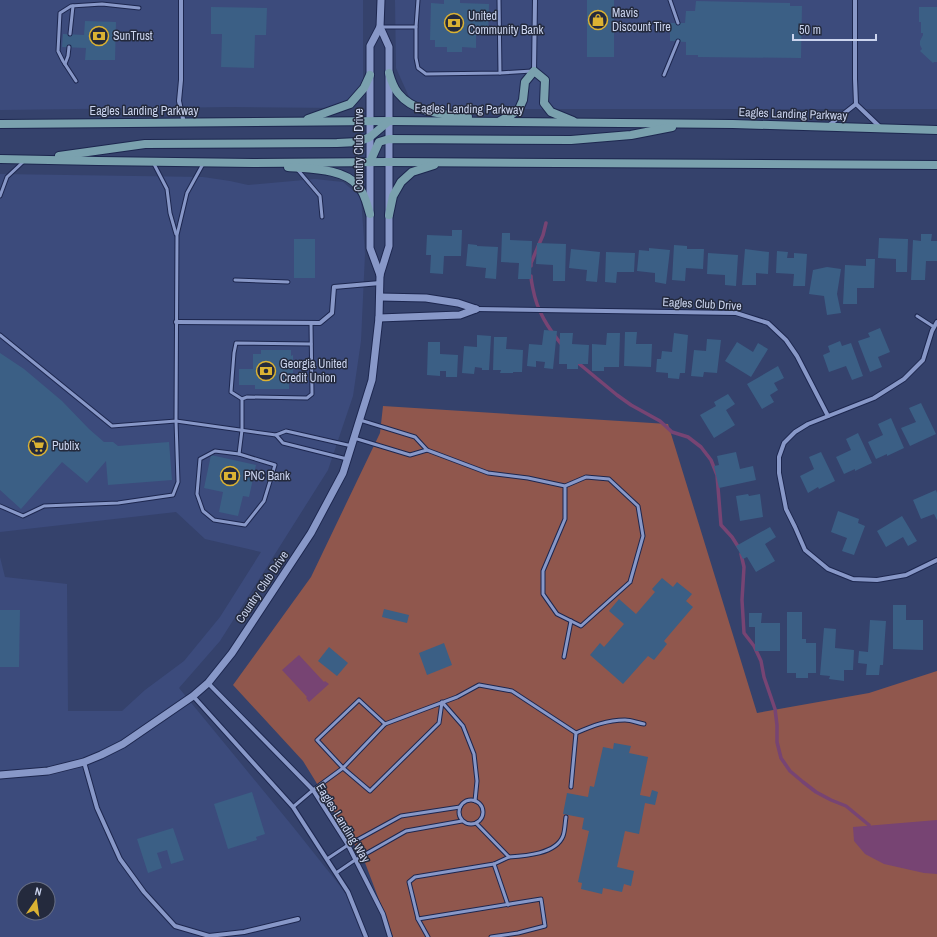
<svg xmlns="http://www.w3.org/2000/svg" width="937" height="937" font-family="'Archivo Narrow',sans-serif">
<rect width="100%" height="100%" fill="#35426c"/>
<g fill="#3c4b7c" fill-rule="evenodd">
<path d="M0,0H363V82L354,94L340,108L231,107L0,110Z"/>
<path d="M395,0H937V109H433L410,99L396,68Z"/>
<path d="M0,174L203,177L230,181L248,185L315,179L343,182L361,197L365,254L361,341L353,396L328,470L220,641L179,688L294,828L352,901L366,937H0V557L5,577L67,584L68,711H122L145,690L184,661L220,617L261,552L205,539L176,512L0,532ZM24,889H48V913H24Z"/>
</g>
<path fill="#90574d" d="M383,406L668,424L757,713L869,693L937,671V937H393L364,860L303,761L233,685L311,577L380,433Z"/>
<g fill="#774473">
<path d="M299,655L324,682L325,681L329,684L309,702L306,698L307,697L282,670Z"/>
<path d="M937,820V874L924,873L884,864L865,854L854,841L853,827Z"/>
</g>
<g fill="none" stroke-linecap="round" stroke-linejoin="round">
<g stroke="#774473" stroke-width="3.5">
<path d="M531,266V263L543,235L546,223"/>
<path d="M531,276C531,280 532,284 533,289C537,311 548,328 562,345"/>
<path d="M577,362L617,395L631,405L660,421L672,432L688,437L701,447L711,460L717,475L721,525L732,537L739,548"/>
<path d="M741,554L744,567L742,600L744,633L754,646L761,661L764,677L775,709L777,725V742L781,758L790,771L803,782L816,792L831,800L846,806L869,825"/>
</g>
</g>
<g fill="#3b5f85">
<path d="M444,0H460V3L489,4L488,35L476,34V48L462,47V52H447V47H435V40H430L431,3L444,4Z"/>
<rect x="587" y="0" width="27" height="57"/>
<path d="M696,1L790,3V6H802L801,58L698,57V55H686V42L670,41V23H685L686,11H695Z"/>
<path d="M211,7L267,8L266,35H255L254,68L221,67L222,34H211Z"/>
<path d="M919,7H937V62H934L933,63L920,51L922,49L920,45V41L923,35V33H921V22H919Z"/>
<path d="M85,21L116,22L115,60H85L86,48L62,47L63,34L84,35Z"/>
<path d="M452,230H462L461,256H444L443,274L430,273L431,255H426L427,235L452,236Z"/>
<path d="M502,233H510V240L532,241L531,279H518L519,263L501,262Z"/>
<path d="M921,234H932L931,241H937V261H926L925,280H911L913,240L921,241Z"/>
<path d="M879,238L908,239L907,272H896V259L878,258Z"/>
<rect x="294" y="239" width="21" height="39"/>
<path d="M537,243L566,244L565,281H553V265L536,264Z"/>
<path d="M468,244L477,245V246L498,247L496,279L485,278L486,268L466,266Z"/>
<path d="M674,245L687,246V249H704L703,269L686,268L685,281L672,280Z"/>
<path d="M649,248L670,250L666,284L655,282V273L637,271L639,250L649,251Z"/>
<path d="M571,249L600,252L597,282L586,281L587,270L569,268Z"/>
<path d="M745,249L769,252L768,274L756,273V285H742Z"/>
<path d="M777,251L788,252L787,258H794V253L807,254L805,286H793L794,274L776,273Z"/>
<path d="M606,252L635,253L634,272H617L616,283L605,282Z"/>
<path d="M708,253L738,255L736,286L725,285V275L707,274Z"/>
<path d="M866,259H875L874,288H857V304H843L845,265L866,266Z"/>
<path d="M827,267L841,269L837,294L841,313L827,315L824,296L809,294L813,270Z"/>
<path d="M880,328L890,352L878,357L882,367L870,372L858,341L870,337L868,333Z"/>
<path d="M544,330L557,331L553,369L544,368L545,362L536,361V367L527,366L529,344L542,345Z"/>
<path d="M625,332H637L636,344H652L651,367L624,366Z"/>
<path d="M560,333H573L572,344L589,345L588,364H578V369H567V364H559Z"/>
<path d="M607,333H620L619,367H604V371H592V344L606,345Z"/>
<path d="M674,333L688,335L685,373H680L679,379L668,378V373L656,372L657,359H661L662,351L672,352Z"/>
<path d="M477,335L491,336L489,370H482V368L475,367L474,374L462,373L464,346L477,347Z"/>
<path d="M494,337H507L506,349L523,350L522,372H513V373H500L501,370H493Z"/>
<path d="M707,339L721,340L717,373L704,372L703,377L691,376L694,350L706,351Z"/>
<path d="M840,341L842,346L851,343L863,376L852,380L846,366L829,372L823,355L830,352L828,346Z"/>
<path d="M428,342H440V354L458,355L457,377H446V371H440V376L427,375Z"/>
<path d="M737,342L753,352L758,343L768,349L751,377L725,361Z"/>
<path d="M261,350H291V356L293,355V373H289V389H255V385H239V369H253V354H261Z"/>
<path d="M0,353L24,369L62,401L89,429L104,442H113L118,446L169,442L172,480L108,485L106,461L87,483L62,462L21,509L0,490Z"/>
<path d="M778,366L784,378L774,383L778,390L770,395L774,402L762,409L747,384Z"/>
<path d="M728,394L735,404L726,410L735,425L714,438L700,415L716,406L714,402Z"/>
<path d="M921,403L936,434L910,446L901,428L916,422L909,408Z"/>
<path d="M891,418L904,448L887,456V454L876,459L868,442L883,435L878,424Z"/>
<path d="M858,433L872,463L855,471V469L844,474L836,457L851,450L846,439Z"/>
<path d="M736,452L740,469L753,466L756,480L719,488L714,466L719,465L717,456Z"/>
<path d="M821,452L835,481L819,489L818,487L808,493L800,476L814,469L809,457Z"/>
<path d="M211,455L256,465L249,497L243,496L238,516L219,512L223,492L204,488Z"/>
<path d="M936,490L937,493V520L934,514L921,519L913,500Z"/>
<path d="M748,494L749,496L760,494L763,517L740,521L736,496Z"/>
<path d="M838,511L859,519L858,523L865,526L854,555L842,551L847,538L831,532Z"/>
<path d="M902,516L917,541L908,546L903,537L886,547L877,531Z"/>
<path d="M770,527L776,537L765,544L775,561L756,572L747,557L743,559L736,546Z"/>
<path d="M662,578L673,587L677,582L692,594L686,601L693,607L664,641L667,644L654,660L648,656L623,684L590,655L600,643L604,647L624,624L609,611L619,599L636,614L655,592L652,589Z"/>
<path d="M893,605H906V620H923V650L893,649Z"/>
<path d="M384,609L409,615L407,623L382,617Z"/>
<path d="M0,610H20L19,667H0Z"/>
<path d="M787,612H802V639H806V643H816V673H808V678H796V673H787Z"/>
<path d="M749,613H762L761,623H780V651H755V627H749Z"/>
<path d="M870,620L886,621L883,665H880L879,675H866L867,664L858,663L859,651L868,652Z"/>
<path d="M824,628L836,629L835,648L854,650L853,670H844V681L829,679L830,676L820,675Z"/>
<path d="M444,643L452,665L427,675L419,653Z"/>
<path d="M329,647L348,663L337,676L318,661Z"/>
<path d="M614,743L631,746L629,753L648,757L640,795L650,797L652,790L658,792L655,805L645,803L639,834L625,831L617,867L634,871L631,886L624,884L622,892L603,888L602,894L581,889L582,883L578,882L589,831L582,829L584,818L563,814L567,793L588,797L590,786L594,787L603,747L613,749Z"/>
<path d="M252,792L265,834L256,837L257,840L228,849L214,804Z"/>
<path d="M173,828L184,860L171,864L167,850L157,853L162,868L148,873L137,839Z"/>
</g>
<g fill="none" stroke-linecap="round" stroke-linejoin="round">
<g stroke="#1d274f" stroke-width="5">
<g id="service">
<path d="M670,0L678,23"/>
<path d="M380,27H416V58L418,68L426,74L500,73L499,0"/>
<path d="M416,27L418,0"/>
<path d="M70,34L73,6"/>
<path d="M65,64L68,56L69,47"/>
<path d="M500,73L532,71"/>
<path d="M664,75L678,41"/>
<path d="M76,81L63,61L58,51L60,13L71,6L102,4L139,8"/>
<path d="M154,164L167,189L170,213L176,234"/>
<path d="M297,169L320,196L322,217"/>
<path d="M0,196L7,177L23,162"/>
<path d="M235,280L288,282"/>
<path d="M917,316L934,327"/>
<path d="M0,335L112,426L176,421L177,235L187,193L203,164"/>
<path d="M242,399L231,392L234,353L236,343L311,344"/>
<path d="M360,420L415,437L427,450L488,473L528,478L565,486L586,477L609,479L638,506L643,536L630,582L581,626L557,614L543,594V571L565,519V486"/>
<path d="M276,435L283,443L347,459"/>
<path d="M354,438L410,455L427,450"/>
<path d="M215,451L239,454L275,465L264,501L245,525L214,520L203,511L197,494L200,459Z"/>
<path d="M239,454L242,430V399L247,397L307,398L312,394L311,323"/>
<path d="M0,506L23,516L44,506L118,503L173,495L178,482L176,421L276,435L286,431L352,446"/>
<path d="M564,657L571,621"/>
<path d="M385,724L343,768L370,791L439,723L442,702L463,726L474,754L477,781L475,801"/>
<path d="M576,733C592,726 607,720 625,720C631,720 638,723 644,724"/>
<circle cx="471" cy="812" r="12"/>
<path d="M293,807L313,790L343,768L317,740L359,700L385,724L457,697L479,685L512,691L576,733L571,787"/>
<path d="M476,823L509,857C525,856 556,854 563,836C565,831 565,823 566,817"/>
<path d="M327,859L348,845L401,816L460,807"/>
<path d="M494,864L508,905"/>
<path d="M336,873L355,860L406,831L462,821"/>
<path d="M418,919L428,937"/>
<path d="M491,937L518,933L545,926L541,899L418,919L409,882L415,877L494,864L509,857"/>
</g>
</g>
<g stroke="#1d274f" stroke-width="6">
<g id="minor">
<path d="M181,0V80L179,101L184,123"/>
<path d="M855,0V79L856,104L880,127"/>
<path d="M534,71L535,0"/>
<path d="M828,126L856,104"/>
<path d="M476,309L736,313L768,323L786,340L797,356L828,416"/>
<path d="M176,322L320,323L332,313L334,287L380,283"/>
<path d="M937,322L932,331L923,360L904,379L874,398L808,424L795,432L784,443L779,457V473L786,509L795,527L805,550L828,569L853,579L877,580L906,575L937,560"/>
<path d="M208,683L313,790L348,845L383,914L390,937"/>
<path d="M193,696L293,807L348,892L366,937"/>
<path d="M84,762L97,808L120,859L144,892L175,926L209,936L244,932L298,919"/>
</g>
</g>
<g stroke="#1d274f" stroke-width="9">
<g id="tertiary">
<path d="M380,27L370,46V248L380,275"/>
<path d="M380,297L426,298L458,303L476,309"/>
<path d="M379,318L460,315L476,309"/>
<path d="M0,775L48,771L84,762L101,755L123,744L193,696L208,683L232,653L311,533L343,473L372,380L379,318L380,275L389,246V47L380,27L381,0"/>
</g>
</g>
<g stroke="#1d274f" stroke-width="10">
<g id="secondary">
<path d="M389,73C391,80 394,88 398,93C415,114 444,114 468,117"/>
<path d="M308,119L350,104L364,88L370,75"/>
<path d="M500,121L511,115L519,109L523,100L525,82L534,71L545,80L544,103L551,112L573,121"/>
<path d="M0,124L389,121L733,124L937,130"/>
<path d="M59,156L145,144L337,143L358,142L370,137L389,121"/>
<path d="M0,159L98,161L253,163L389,162L937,165"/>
<path d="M370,162L379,142L389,139L571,140L631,135L672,127"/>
<path d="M288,167C309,169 344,168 358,186C365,193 367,205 370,214"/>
<path d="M389,215L393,196L401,182L412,172L434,165"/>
</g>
</g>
<use href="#service" stroke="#8898c8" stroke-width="3"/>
<use href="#minor" stroke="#8898c8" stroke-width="4"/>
<use href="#tertiary" stroke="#8898c8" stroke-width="7"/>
<use href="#secondary" stroke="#7aa1ae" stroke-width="8"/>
</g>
<defs>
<g id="shop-ring" transform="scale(1)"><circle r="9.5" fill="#242a3d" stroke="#dbb233" stroke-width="1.5"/><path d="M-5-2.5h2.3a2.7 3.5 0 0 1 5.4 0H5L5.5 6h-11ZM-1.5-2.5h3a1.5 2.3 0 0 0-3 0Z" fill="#dbb233"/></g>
<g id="bank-ring" transform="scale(1)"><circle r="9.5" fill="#242a3d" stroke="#dbb233" stroke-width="1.5"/><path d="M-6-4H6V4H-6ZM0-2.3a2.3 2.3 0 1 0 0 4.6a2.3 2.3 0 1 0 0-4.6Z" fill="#dbb233"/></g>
<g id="supermarket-ring" transform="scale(1)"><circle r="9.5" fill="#242a3d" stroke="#dbb233" stroke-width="1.5"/><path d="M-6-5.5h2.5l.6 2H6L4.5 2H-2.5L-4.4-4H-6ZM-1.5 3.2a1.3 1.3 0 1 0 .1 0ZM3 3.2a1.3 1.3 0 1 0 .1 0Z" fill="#dbb233"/></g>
</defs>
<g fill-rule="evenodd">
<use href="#shop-ring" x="598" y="20"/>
<use href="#bank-ring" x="454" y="23"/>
<use href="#bank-ring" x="99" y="36"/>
<use href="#bank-ring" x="266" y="371"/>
<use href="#supermarket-ring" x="38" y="446"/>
<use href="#bank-ring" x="230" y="476"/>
</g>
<g text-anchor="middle" stroke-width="3" stroke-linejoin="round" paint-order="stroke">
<g font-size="12" fill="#cbd4ee" stroke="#242a3d" text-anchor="start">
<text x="612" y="17">Mavis<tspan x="612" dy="14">Discount Tire</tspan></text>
<text x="468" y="20">United<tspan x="468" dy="14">Community Bank</tspan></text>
<text x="113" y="40">SunTrust</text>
<text x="280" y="368">Georgia United<tspan x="280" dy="14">Credit Union</tspan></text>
<text x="52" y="450">Publix</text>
<text x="244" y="480">PNC Bank</text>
</g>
<g font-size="12" fill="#cbd4ee" stroke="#242a3d">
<text transform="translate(469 109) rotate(1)" y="4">Eagles Landing Parkway</text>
<text x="144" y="115">Eagles Landing Parkway</text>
<text transform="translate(793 114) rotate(2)" y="4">Eagles Landing Parkway</text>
<text transform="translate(359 150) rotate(-90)" y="4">Country Club Drive</text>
<text transform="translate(702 304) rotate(3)" y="4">Eagles Club Drive</text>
<text transform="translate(262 587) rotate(-56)" y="4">Country Club Drive</text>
<text transform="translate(343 823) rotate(58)" y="4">Eagles Landing Way</text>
</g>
</g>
<g transform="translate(36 901) rotate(13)"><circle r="19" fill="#242a3d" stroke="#676e84"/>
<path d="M0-3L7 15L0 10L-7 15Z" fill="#dbb233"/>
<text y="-6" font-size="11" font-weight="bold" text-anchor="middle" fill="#cbd4ee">N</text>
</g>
<path d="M793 34v6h83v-6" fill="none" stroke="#cbd4ee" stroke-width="2"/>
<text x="799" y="34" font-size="12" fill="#cbd4ee" stroke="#242a3d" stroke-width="3" paint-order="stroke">50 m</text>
</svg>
